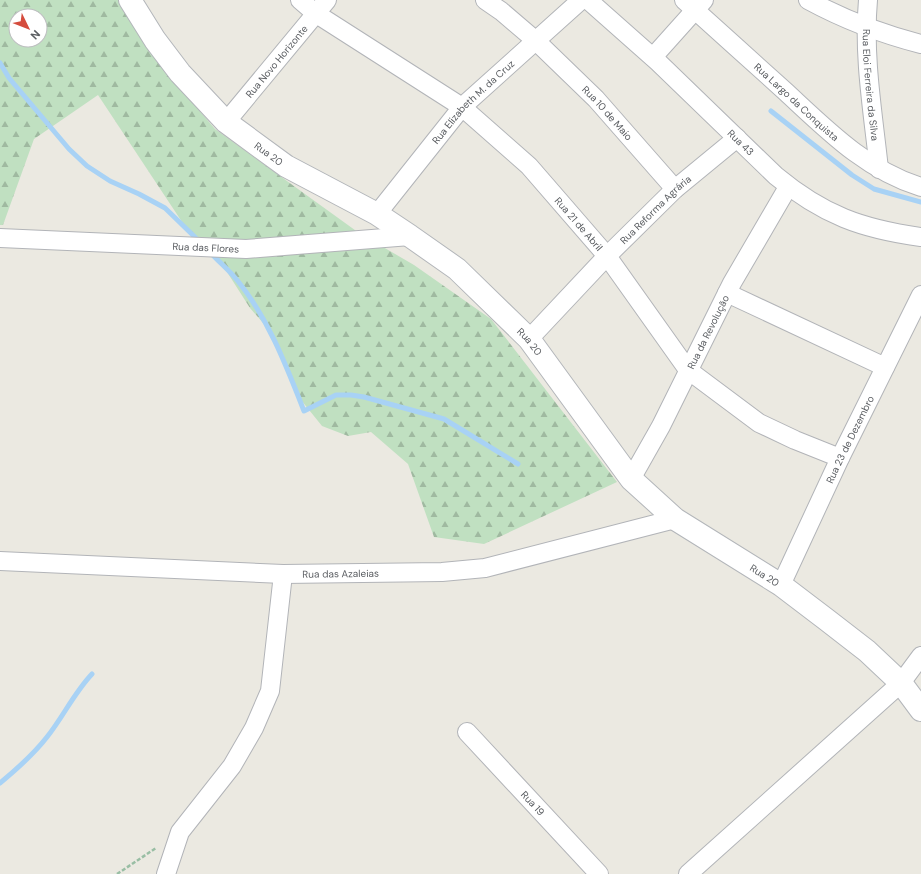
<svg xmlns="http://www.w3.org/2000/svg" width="921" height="874" font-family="'DM Sans',sans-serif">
<defs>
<pattern id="forest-firs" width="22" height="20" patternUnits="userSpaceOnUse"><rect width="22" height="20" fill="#c0e0c1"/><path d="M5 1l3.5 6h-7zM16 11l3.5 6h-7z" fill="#9fb9a0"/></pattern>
</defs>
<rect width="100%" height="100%" fill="#ebe9e1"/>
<path fill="url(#forest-firs)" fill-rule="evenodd" d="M0,0H122L129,6L157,61L215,129L359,233L414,265L491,319L617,482L484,544L434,537L408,464L371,432L348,436L322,426L297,395L270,331L250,308L227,272L190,234L98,95L34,139L3,225H0ZM16,16H40V40H16Z"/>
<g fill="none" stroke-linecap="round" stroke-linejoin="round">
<g stroke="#a8d2f5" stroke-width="5">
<path d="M0,63L9,78L69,149L87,166L110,181L139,194L165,208L201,243"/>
<path d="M771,111L852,175L874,189L921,202"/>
<path d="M211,253C219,262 229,270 237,280C268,318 286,365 304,411L336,395H351L364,397L444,419L518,464"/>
<path d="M0,783C17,769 33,755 47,737C63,717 74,693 92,674"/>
</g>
<g stroke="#b2b4b8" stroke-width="20">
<g id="street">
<path id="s1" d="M300,0L315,13L462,107L529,166L607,256L688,370L759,423L795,440L840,458"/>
<path id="s2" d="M485,0L501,11L535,40L596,99L675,189"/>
<path id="s3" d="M588,0L658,62L776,176C823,215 862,229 921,237"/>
<path id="s4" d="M684,0C718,31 752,61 786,92C827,130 866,170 921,187"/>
<path d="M808,0C843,19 882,34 921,44"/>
<path id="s5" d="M868,0C863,56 873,113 879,169"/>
<path d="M653,57L704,0"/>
<path id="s6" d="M226,122L327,0"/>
<path id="s7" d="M377,214L462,107L581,0"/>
<path id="s8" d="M0,238L246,249L410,236"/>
<path d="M727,293L885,367"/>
<path id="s9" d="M529,339L607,256L675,189L737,138"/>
<path id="s10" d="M631,479L661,426L732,283L788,187"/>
<path id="s11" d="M0,561L283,574L442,572L485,568L675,519"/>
<path id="s12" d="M781,585L840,458L921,295"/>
<path id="s13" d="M467,732L599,874"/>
<path d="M166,874L180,832L232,766L254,728L270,691L283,574"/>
<path d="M688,874L901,683L921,656"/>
</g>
</g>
<g stroke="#b3b6ba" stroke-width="24">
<g id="secondary">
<path id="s14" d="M130,0L155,40L180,73L226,122L286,166L377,214L410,236L457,269L529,339L631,479L675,519L781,585L827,620L867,651L901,683L921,710"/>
</g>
</g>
<path stroke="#99bea4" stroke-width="2.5" stroke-dasharray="4 2" stroke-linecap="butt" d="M117,874L156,848"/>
<use href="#street" stroke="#fff" stroke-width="18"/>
<use href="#secondary" stroke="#fff" stroke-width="22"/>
</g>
<g text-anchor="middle" stroke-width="3" stroke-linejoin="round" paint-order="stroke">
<g font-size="10" fill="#5a5d61" stroke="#fff">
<text dy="4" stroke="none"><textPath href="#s6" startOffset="79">Rua Novo Horizonte</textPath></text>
<text dy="4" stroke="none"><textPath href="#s5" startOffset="85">Rua Eloi Ferreira da Silva</textPath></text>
<text dy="4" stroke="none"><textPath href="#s7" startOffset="148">Rua Elizabeth M. da Cruz</textPath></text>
<text dy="4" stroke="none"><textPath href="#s4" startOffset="152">Rua Largo da Conquista</textPath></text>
<text dy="4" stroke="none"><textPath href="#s2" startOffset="167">Rua 10 de Maio</textPath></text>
<text dy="4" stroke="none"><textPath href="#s3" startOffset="209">Rua 43</textPath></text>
<text dy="4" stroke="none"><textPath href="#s14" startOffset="209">Rua 20</textPath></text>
<text dy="4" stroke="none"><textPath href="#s9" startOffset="181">Rua Reforma Agrária</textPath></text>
<text dy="4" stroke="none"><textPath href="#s1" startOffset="360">Rua 21 de Abril</textPath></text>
<text dy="4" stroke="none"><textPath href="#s8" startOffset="206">Rua das Flores</textPath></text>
<text dy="4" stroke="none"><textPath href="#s10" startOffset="166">Rua da Revolução</textPath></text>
<text dy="4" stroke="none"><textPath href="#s14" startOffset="533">Rua 20</textPath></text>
<text dy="4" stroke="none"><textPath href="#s12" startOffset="161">Rua 23 de Dezembro</textPath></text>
<text dy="4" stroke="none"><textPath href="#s11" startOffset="341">Rua das Azaleias</textPath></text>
<text dy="4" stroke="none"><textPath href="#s14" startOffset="869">Rua 20</textPath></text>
<text dy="4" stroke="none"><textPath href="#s13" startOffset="97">Rua 19</textPath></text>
</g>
</g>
<g transform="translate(28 28) rotate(133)"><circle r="19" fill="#ffffff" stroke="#bdbec0"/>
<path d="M0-3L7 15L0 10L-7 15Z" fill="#d54c3d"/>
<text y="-6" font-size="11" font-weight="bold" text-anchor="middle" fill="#5a5d61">N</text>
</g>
</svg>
